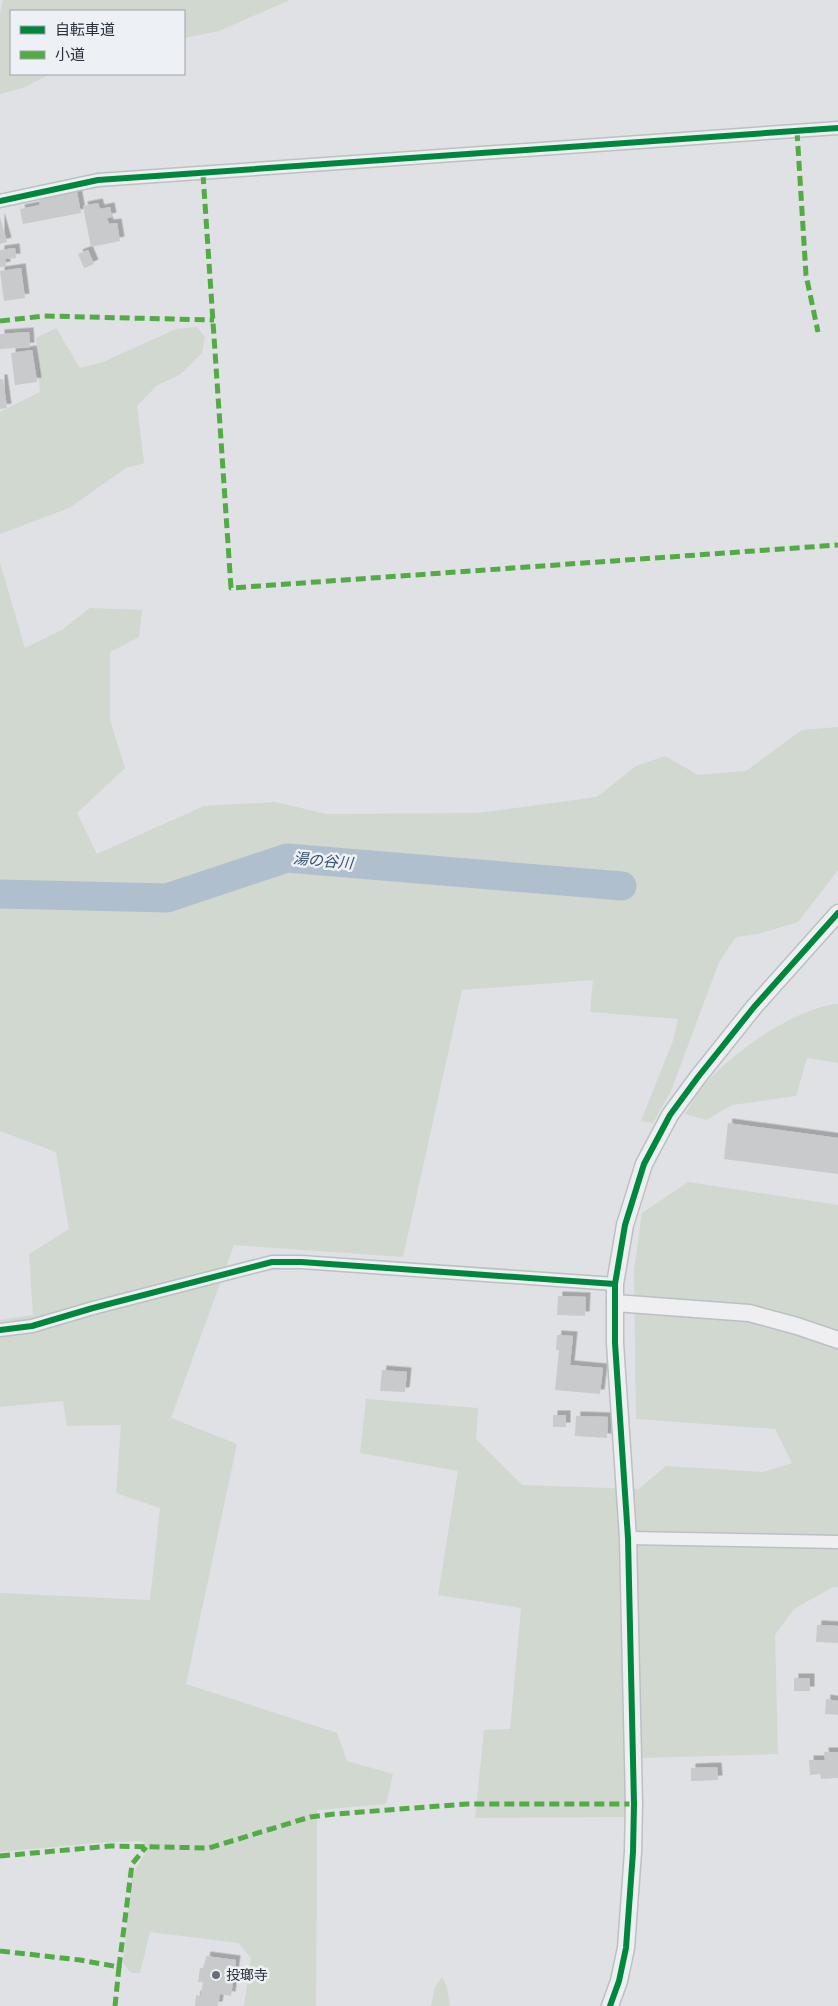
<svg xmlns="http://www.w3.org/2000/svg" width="838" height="2006" font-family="Barlow,'Noto Sans JP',sans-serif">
<defs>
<filter id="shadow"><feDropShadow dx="4.5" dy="-4.5" stdDeviation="0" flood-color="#0004"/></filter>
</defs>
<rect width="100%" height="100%" fill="#dfe1e4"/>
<g fill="#d0d8d0">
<path d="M3,0H290L219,31L184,38V11H11V74H50L25,87L0,94V13Z"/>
<path d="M197,327L205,337L202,353L181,374L156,386L137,406L144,463L126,468L69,508L0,534V412L40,392L36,338L56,328L80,368L103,362L176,329Z"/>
<path d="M0,563L25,648L62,630L90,608L142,610L139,637L110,652V720L125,768L77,813L97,854L204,806L275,802L326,814L478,813L597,797L636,766L665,756L698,775L746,771L802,730L838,727V870L798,922L758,934L736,937L719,962L671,1091L653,1123L641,1121L673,1041L678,1019L590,1012L593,980L462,990L403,1257L234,1245L171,1418L237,1444L186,1684L337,1733L347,1761L393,1774L386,1804L317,1810L316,2006H244L251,1958L239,1943L150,1932L140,1973H131L123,1963L132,1875L146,1852L143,1841L95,1843L0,1852V1593L150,1600L160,1508L116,1493L121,1425L67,1426L63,1401L0,1407V1320L33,1315L29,1254L69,1229L56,1152L0,1131Z"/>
<path d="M838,1004V1063L807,1058L796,1096L732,1105L706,1120L685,1114C690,1107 694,1098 699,1091C725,1057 795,1007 838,1004Z"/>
<path d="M688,1182L838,1205V1587H833L794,1609L775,1635L778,1754L640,1758L624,1817L475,1818L484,1730L510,1729L521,1608L438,1595L458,1471L360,1453L366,1399L478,1408L476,1439L522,1485L639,1489L666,1466L763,1472L792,1463L775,1429L636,1419L634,1270L642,1213Z"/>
<path d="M442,1977L447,1987L450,2006H431L435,1987Z"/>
</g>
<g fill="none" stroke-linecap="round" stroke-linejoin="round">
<path stroke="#afbfce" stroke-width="29" d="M0,894L167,898L287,858L622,886"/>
</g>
<g fill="#c8cacc" filter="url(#shadow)">
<path d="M77,192L81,213L23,224L20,209L40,205L39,200Z"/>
<path d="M98,203L100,209L110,207L112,217L107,218L109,224L117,223L120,241L91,247L83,206Z"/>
<path d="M0,217L7,242L0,244Z"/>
<path d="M15,248L16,258L5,259L6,266L0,267V250Z"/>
<path d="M88,250L94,264L84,268L78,254Z"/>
<path d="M21,268L25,298L4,301L0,271Z"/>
<path d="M29,332L30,347L0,349V334Z"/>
<path d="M32,350L37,382L15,385L11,353Z"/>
<path d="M0,379H3L7,408L0,409Z"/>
<path d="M728,1123L838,1138V1174L724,1159Z"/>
<path d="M558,1296L586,1297L585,1316L557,1315Z"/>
<path d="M557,1335L573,1336L570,1365L603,1368L600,1394L555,1390L559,1350H556Z"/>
<path d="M382,1370L407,1372L405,1392L380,1391Z"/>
<rect x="553" y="1415" width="13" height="12"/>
<path d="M576,1416L608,1417L607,1438L575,1436Z"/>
<path d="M817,1625L838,1626V1643L816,1642Z"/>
<rect x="794" y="1678" width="16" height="13"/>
<path d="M826,1699L838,1701V1715L825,1714Z"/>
<path d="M824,1752H838V1778L821,1779L820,1774L810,1775L809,1760H825Z"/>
<path d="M717,1767L718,1780L691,1781V1768Z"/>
<path d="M206,1956L236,1960L231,1996L220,1994L218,2006H195L196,1995L201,1996L203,1982H198L200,1968H204Z"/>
</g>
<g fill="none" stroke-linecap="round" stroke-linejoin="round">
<g stroke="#bdbfc2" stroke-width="15">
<g id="minor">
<path d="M0,201L98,180L838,128"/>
<path d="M0,1330L32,1326L93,1308L272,1262H301L615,1284"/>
<path d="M628,1538L838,1542"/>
</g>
</g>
<g stroke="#bdbfc2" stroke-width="19">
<g id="tertiary">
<path d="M615,1303L749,1313L797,1326L838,1340"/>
<path d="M610,2006L619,1981L626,1948L633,1852L634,1804L628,1538L615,1343V1284L625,1225L644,1164L670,1115L698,1077L754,1007L838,913"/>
</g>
</g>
<use href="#minor" stroke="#efeff1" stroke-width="12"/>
<use href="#tertiary" stroke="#efeff1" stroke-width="16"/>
<g stroke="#53ab46" stroke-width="5" stroke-dasharray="10 5" stroke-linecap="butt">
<path d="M797,131L806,275L818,332"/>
<path d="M203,174L231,588L838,545"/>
<path d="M0,321L44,316L214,320"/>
<path d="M0,1856L111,1846L209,1848L310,1817L335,1814L467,1804H634"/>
<path d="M0,1951L80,1960L119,1967L115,2006"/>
<path d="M119,1967L132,1864L146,1847"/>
</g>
<g stroke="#edf0f4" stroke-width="9">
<g id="cycleway">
<path d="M0,201L98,180L838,128"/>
<path d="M0,1330L32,1326L93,1308L272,1262H301L615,1284"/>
<path d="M610,2006L619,1981L626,1948L633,1852L634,1804L628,1538L615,1343V1284L625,1225L644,1164L670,1115L698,1077L754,1007L838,913"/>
</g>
</g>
<use href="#cycleway" stroke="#00873e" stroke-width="6"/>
</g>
<circle fill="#686e77" stroke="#edf0f4" stroke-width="2" cx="216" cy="1975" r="5"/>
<g text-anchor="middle" stroke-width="5" stroke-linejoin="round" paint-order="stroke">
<g font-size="14" fill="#28303c" stroke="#edf0f4" text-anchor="start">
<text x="226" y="1980">投瑯寺</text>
</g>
<g font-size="15" font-style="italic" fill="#34506d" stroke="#edf0f4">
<text transform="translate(323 861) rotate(5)" y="5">湯の谷川</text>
</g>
</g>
<rect x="10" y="10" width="175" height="65" fill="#edf0f4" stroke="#9ea3aa"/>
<rect x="20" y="26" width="25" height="8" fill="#00873e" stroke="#9ea3aa"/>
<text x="55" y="35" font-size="15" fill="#28303c">自転車道</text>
<rect x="20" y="51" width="25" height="8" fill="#53ab46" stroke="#9ea3aa"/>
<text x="55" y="60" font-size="15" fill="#28303c">小道</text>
</svg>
